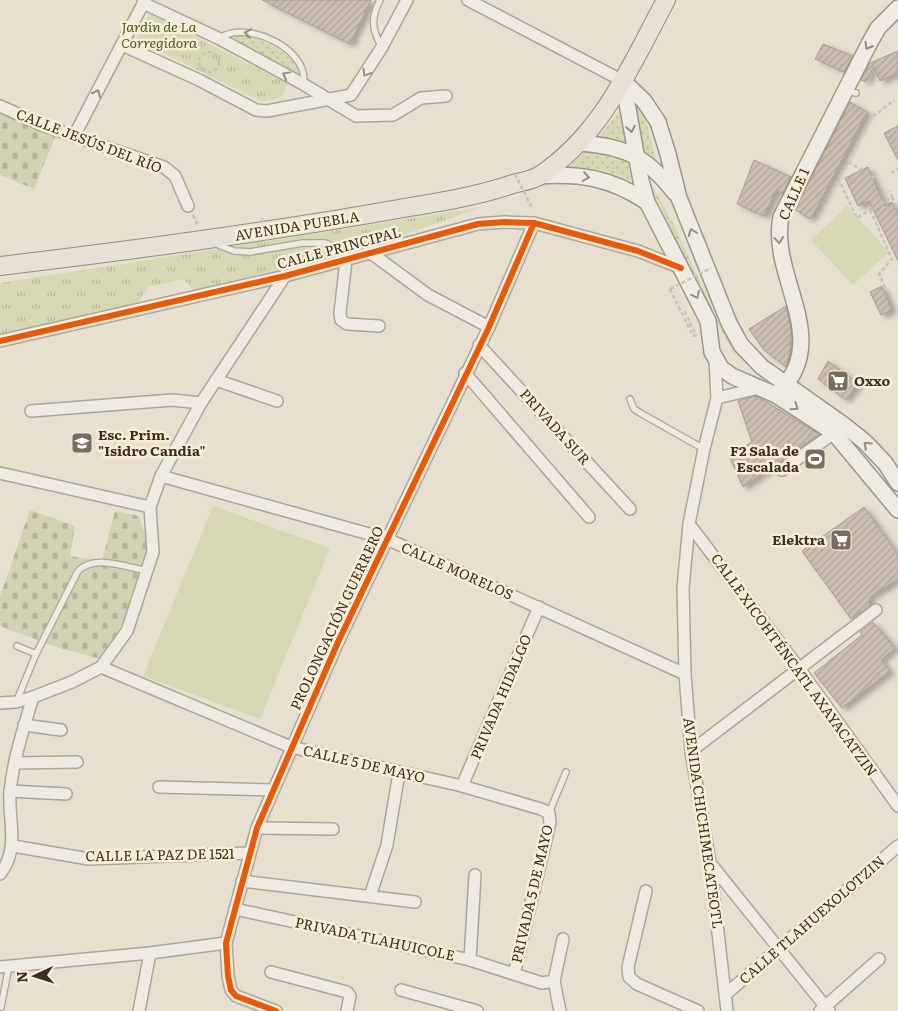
<svg xmlns="http://www.w3.org/2000/svg" width="898" height="1011" font-family="Literata,serif">
<defs>
<pattern id="cemetery-stones" width="16" height="16" patternUnits="userSpaceOnUse" patternTransform="scale(1.25)"><rect width="16" height="16" fill="#d1d1b3"/><path d="M2 7V4a2 2 0 0 1 4 0v3zM10 15v-3a2 2 0 0 1 4 0v3z" fill="#b4b49a"/></pattern>
<pattern id="park-tufts" width="24" height="20" patternUnits="userSpaceOnUse" patternTransform="scale(1.25)"><rect width="24" height="20" fill="#d6d7b3"/><path d="M3 7l-1-3M5 7V3M7 7l1-3M15 17l-1-3M17 17v-4M19 17l1-3" fill="none" stroke="#b9b99a"/></pattern>
<pattern id="garden-dots" width="8" height="8" patternUnits="userSpaceOnUse" patternTransform="scale(1.25)"><rect width="8" height="8" fill="#d6d7b3"/><path d="M2 2h.1M6 6h.1" fill="none" stroke="#b9b99a" stroke-width="1.8" stroke-linecap="round"/></pattern>
<pattern id="building-hatch" width="6" height="6" patternUnits="userSpaceOnUse" patternTransform="scale(1.25)"><rect width="6" height="6" fill="#cbbfb2"/><path d="M-1 1l2-2M0 6l6-6M5 7l2-2" fill="none" stroke="#afa499"/></pattern>
<filter id="shadow"><feDropShadow dx="5" dy="3" stdDeviation="2.5" flood-color="#0004"/></filter>
</defs>
<rect width="100%" height="100%" fill="#e7e0d1"/>
<g fill="#d6d7b3">
<path d="M847,206L889,252L853,285L811,240Z"/>
<path d="M213,506L330,548L260,719L143,676Z"/>
</g>
<g fill="url(#cemetery-stones)">
<path d="M0,113L55,137L34,189L0,175Z"/>
<path d="M30,510L75,526L70,556L102,561L115,511L139,516L148,544L124,619L104,660L53,646L0,626V597Z"/>
</g>
<g fill="url(#park-tufts)">
<path d="M149,13L288,84L280,98L262,102L137,40Z"/>
<path d="M483,207L360,250L193,290L184,279L148,287L137,305L0,336V283Z"/>
</g>
<g fill="url(#garden-dots)">
<path d="M237,35C262,37 282,49 299,67V80L228,41Z"/>
<path d="M633,97C647,113 651,141 656,161L642,152Z"/>
<path d="M619,111L626,143L597,140Z"/>
<path d="M592,152L613,154L628,160L631,181C612,171 591,167 569,167L583,153Z"/>
<path d="M646,175L672,221L722,329L743,361L733,352L700,292Z"/>
</g>
<g fill="url(#building-hatch)" stroke="#a89c90" filter="url(#shadow)">
<path d="M262,0H371L350,44Z"/>
<path d="M823,44L853,56L844,72L815,59Z"/>
<path d="M898,51V73L880,81L874,67L866,82L861,80L870,63Z"/>
<path d="M850,102L867,112L811,219L795,210Z"/>
<path d="M898,126V160L884,133Z"/>
<path d="M754,160L791,177L783,193L776,190L764,216L737,204Z"/>
<path d="M868,167L885,206L892,202L898,214V261L869,201L858,206L845,178Z"/>
<path d="M882,286L892,310L881,315L870,292Z"/>
<path d="M786,306L791,329V349L786,367L764,350L749,329Z"/>
<path d="M828,361L858,383L846,400L818,379Z"/>
<path d="M756,396L819,434L743,487L729,456L752,442L738,401Z"/>
<path d="M864,507L898,555V579L870,597L869,606L851,619L802,551Z"/>
<path d="M873,622L895,648L881,660L890,671L842,708L814,673L862,635L860,632Z"/>
</g>
<g fill="none" stroke-linecap="round" stroke-linejoin="round">
<g stroke="#ada599" stroke-width="8">
<g id="service">
<path d="M380,0C371,18 371,29 382,47"/>
<path d="M220,38C246,19 311,50 303,84"/>
<path d="M845,91L856,93"/>
<path d="M216,244L234,251L250,252L303,243H325L355,256"/>
<path d="M630,399L634,409L642,414L704,449"/>
<path d="M17,646L36,654"/>
<path d="M17,700L36,654L78,571C95,554 125,567 147,571"/>
<path d="M549,813L566,772"/>
<path d="M1,1007L9,966"/>
</g>
</g>
<g stroke="#ada599" stroke-width="14">
<g id="minor">
<path d="M468,0L623,81"/>
<path d="M143,3L220,39L303,84L356,116L393,115L421,98L446,96"/>
<path d="M122,45L199,80L256,110L267,111L351,95L382,47L407,0"/>
<path d="M0,106L42,125L164,167L175,176L188,206"/>
<path d="M74,136L145,0"/>
<path d="M371,253L428,295L489,327"/>
<path d="M346,260L340,313L341,320L347,324L379,326"/>
<path d="M0,341L285,276L478,224L504,222L534,223L638,251L681,268"/>
<path d="M479,345L630,509"/>
<path d="M715,360L717,398L704,449L689,524L683,588L685,674L691,751L710,863L727,1011"/>
<path d="M465,373L589,517"/>
<path d="M216,380L277,401"/>
<path d="M717,398L759,388"/>
<path d="M31,411L172,400L201,403"/>
<path d="M782,470L834,433"/>
<path d="M0,473L150,507"/>
<path d="M161,476L387,539L685,674"/>
<path d="M689,524L798,667L898,806"/>
<path d="M101,667L291,747L462,786L541,809L549,813L550,823L514,974"/>
<path d="M0,703L16,702L33,697L72,682L101,667L127,631L153,552L150,507L161,476L201,403L285,276"/>
<path d="M24,725L61,730"/>
<path d="M691,751L876,610"/>
<path d="M16,763L77,762"/>
<path d="M462,786L539,607"/>
<path d="M159,787L273,790"/>
<path d="M10,791L66,794"/>
<path d="M257,828L333,829"/>
<path d="M13,846L89,859L249,853"/>
<path d="M710,863L829,1011"/>
<path d="M0,874C20,849 8,820 10,792C13,760 24,727 33,697"/>
<path d="M242,881L415,902"/>
<path d="M646,891L628,967L629,977L637,984L698,1011"/>
<path d="M370,896L387,845L399,773"/>
<path d="M235,909L470,960L542,983L554,981L563,939"/>
<path d="M470,960L475,875"/>
<path d="M0,967L150,953L226,943"/>
<path d="M271,972L347,992L350,996L347,1011"/>
<path d="M554,981L560,1011"/>
<path d="M401,990L477,1011"/>
<path d="M726,994L898,846"/>
<path d="M139,1011L150,953"/>
<path d="M276,1011L236,996L231,990L228,976L226,943L257,828L338,642L489,327L534,223"/>
<path d="M820,1011L879,959"/>
</g>
</g>
<g stroke="#9c958a" stroke-width="18">
<g id="secondary">
<path d="M623,81L641,181L647,202L708,321L712,352L721,368L732,376L776,395L834,433L898,510"/>
<path d="M623,81L644,101L658,122L668,154L679,198L729,323L741,345L762,367L844,425L865,442L885,463L898,483"/>
<path d="M579,143C625,146 647,157 675,193"/>
<path d="M538,176C581,173 611,178 647,202"/>
<path d="M780,391C832,338 769,276 781,217L869,44L878,28L898,8"/>
</g>
</g>
<g stroke="#928b80" stroke-width="20">
<path id="primary" d="M0,266C135,250 270,232 404,208C441,202 478,196 513,184C521,182 532,180 539,176C603,134 631,65 666,0"/>
</g>
<g stroke="#c8c2b9" stroke-width="2.5" stroke-dasharray="4 2.5" stroke-linecap="butt">
<circle cx="209" cy="62" r="10"/>
<path d="M848,162L862,170"/>
<path d="M891,173L898,169"/>
<path d="M838,178L857,218L892,197L889,191"/>
<path d="M872,178L876,176"/>
<path d="M829,196L871,118L894,100"/>
<path d="M892,197L898,209"/>
<path d="M870,210L892,259L879,274L885,287L887,286"/>
<path d="M193,215L198,226"/>
<path d="M670,289L693,336L696,335L685,312L687,310"/>
</g>
<use href="#service" stroke="#efebe3" stroke-width="5.5"/>
<use href="#minor" stroke="#efebe3" stroke-width="11"/>
<use href="#secondary" stroke="#efebe3" stroke-width="15"/>
<use href="#primary" stroke="#e6e1d4" stroke-width="18"/>
<g stroke="#c8c2b9" stroke-width="2.5" stroke-dasharray="4 2.5" stroke-linecap="butt">
<path d="M515,174L532,208"/>
<path d="M262,218L267,244"/>
<path d="M670,289L711,268"/>
</g>
<g stroke="#f7eed8" stroke-width="9">
<g id="cycleway">
<path d="M0,341L285,276L478,224L504,222L534,223L638,251L681,268"/>
<path d="M276,1011L236,996L231,990L228,976L226,943L257,828L338,642L489,327L534,223"/>
</g>
</g>
<use href="#cycleway" stroke="#e8590c" stroke-width="6"/>
</g>
<defs><path id="oneway-chevron" d="M-2-3.5L2.5 0L-2 3.5" fill="none" stroke-width="1.6" stroke-linecap="round" stroke-linejoin="round" transform="scale(1.25)"/></defs>
<g stroke="#968c82">
<use href="#oneway-chevron" transform="translate(248 33) rotate(-172)"/>
<use href="#oneway-chevron" transform="translate(868 46) rotate(120)"/>
<use href="#oneway-chevron" transform="translate(366 73) rotate(121)"/>
<use href="#oneway-chevron" transform="translate(286 75) rotate(-151)"/>
<use href="#oneway-chevron" transform="translate(97 93) rotate(-63)"/>
<use href="#oneway-chevron" transform="translate(631 129) rotate(80)"/>
<use href="#oneway-chevron" transform="translate(586 177) rotate(9)"/>
<use href="#oneway-chevron" transform="translate(692 232) rotate(-111)"/>
<use href="#oneway-chevron" transform="translate(779 240) rotate(84)"/>
<use href="#oneway-chevron" transform="translate(696 295) rotate(64)"/>
<use href="#oneway-chevron" transform="translate(795 407) rotate(34)"/>
<use href="#oneway-chevron" transform="translate(867 445) rotate(-136)"/>
</g>
<defs>
<g id="supermarket-square" transform="scale(1.125)"><rect x="-9" y="-9" width="18" height="18" rx="4" fill="#786c5e" stroke="#f7eed8"/><path d="M-6-5.5h2.5l.6 2H6L4.5 2H-2.5L-4.4-4H-6ZM-1.5 3.2a1.3 1.3 0 1 0 .1 0ZM3 3.2a1.3 1.3 0 1 0 .1 0Z" fill="#fff"/></g>
<g id="school-square" transform="scale(1.125)"><rect x="-9" y="-9" width="18" height="18" rx="4" fill="#786c5e" stroke="#f7eed8"/><path d="M0-5L7-2L0 1L-7-2ZM-4 1L0 2.5L4 1V4Q0 6-4 4Z" fill="#fff"/></g>
<g id="stadium-square" transform="scale(1.125)"><rect x="-9" y="-9" width="18" height="18" rx="4" fill="#786c5e" stroke="#f7eed8"/><path d="M0-5a6.5 5 0 1 0 0 10a6.5 5 0 1 0 0-10ZM-3.5-1.8h7v3.6h-7Z" fill="#fff"/></g>
</defs>
<g fill-rule="evenodd">
<use href="#supermarket-square" x="838" y="381"/>
<use href="#school-square" x="82" y="443"/>
<use href="#stadium-square" x="815" y="459"/>
<use href="#supermarket-square" x="841" y="540"/>
</g>
<g text-anchor="middle" stroke-width="5" stroke-linejoin="round" paint-order="stroke">
<g font-size="14" font-style="italic" fill="#4d5a26" stroke="#f7eed8">
<text x="159" y="32">Jardín de La<tspan x="159" dy="16">Corregidora</tspan></text>
</g>
<g font-size="14" fill="#3d2e20" stroke="#f7eed8">
<text transform="translate(89 141) rotate(21)" y="5">CALLE JESÚS DEL RÍO</text>
<text transform="translate(794 194) rotate(-66)" y="5">CALLE 1</text>
<text transform="translate(297 226) rotate(-9)" y="5">AVENIDA PUEBLA</text>
<text transform="translate(339 248) rotate(-15)" y="5">CALLE PRINCIPAL</text>
<text transform="translate(555 427) rotate(48)" y="5">PRIVADA SUR</text>
<text transform="translate(457 571) rotate(24)" y="5">CALLE MORELOS</text>
<text transform="translate(337 618) rotate(-65)" y="5">PROLONGACIÓN GUERRERO</text>
<text transform="translate(794 665) rotate(54)" y="5">CALLE XICOHTÉNCATL AXAYACATZIN</text>
<text transform="translate(501 697) rotate(-67)" y="5">PRIVADA HIDALGO</text>
<text transform="translate(364 764) rotate(13)" y="5">CALLE 5 DE MAYO</text>
<text transform="translate(703 823) rotate(82)" y="5">AVENIDA CHICHIMECATEOTL</text>
<text transform="translate(160 855) rotate(-1)" y="5">CALLE LA PAZ DE 1521</text>
<text transform="translate(532 894) rotate(-77)" y="5">PRIVADA 5 DE MAYO</text>
<text transform="translate(812 920) rotate(-41)" y="5">CALLE TLAHUEXOLOTZIN</text>
<text transform="translate(375 939) rotate(12)" y="5">PRIVADA TLAHUICOLE</text>
</g>
<g font-size="14" font-weight="bold" fill="#3d2e20" stroke="#f7eed8" text-anchor="start">
<text x="854" y="386">Oxxo</text>
<text x="98" y="440">Esc. Prim.<tspan x="98" dy="16">"Isidro Candia"</tspan></text>
<text x="799" y="456" text-anchor="end">F2 Sala de<tspan x="799" dy="16">Escalada</tspan></text>
<text x="825" y="545" text-anchor="end">Elektra</text>
</g>
</g>
<g transform="translate(35 976) rotate(266)" stroke="#f7eed8" stroke-width="4" paint-order="stroke">
<path d="M0-4L9 19L0 12L-9 19Z" fill="#3d2e20"/>
<text y="-8" font-size="14" font-weight="bold" text-anchor="middle" fill="#3d2e20">N</text>
</g>
</svg>
